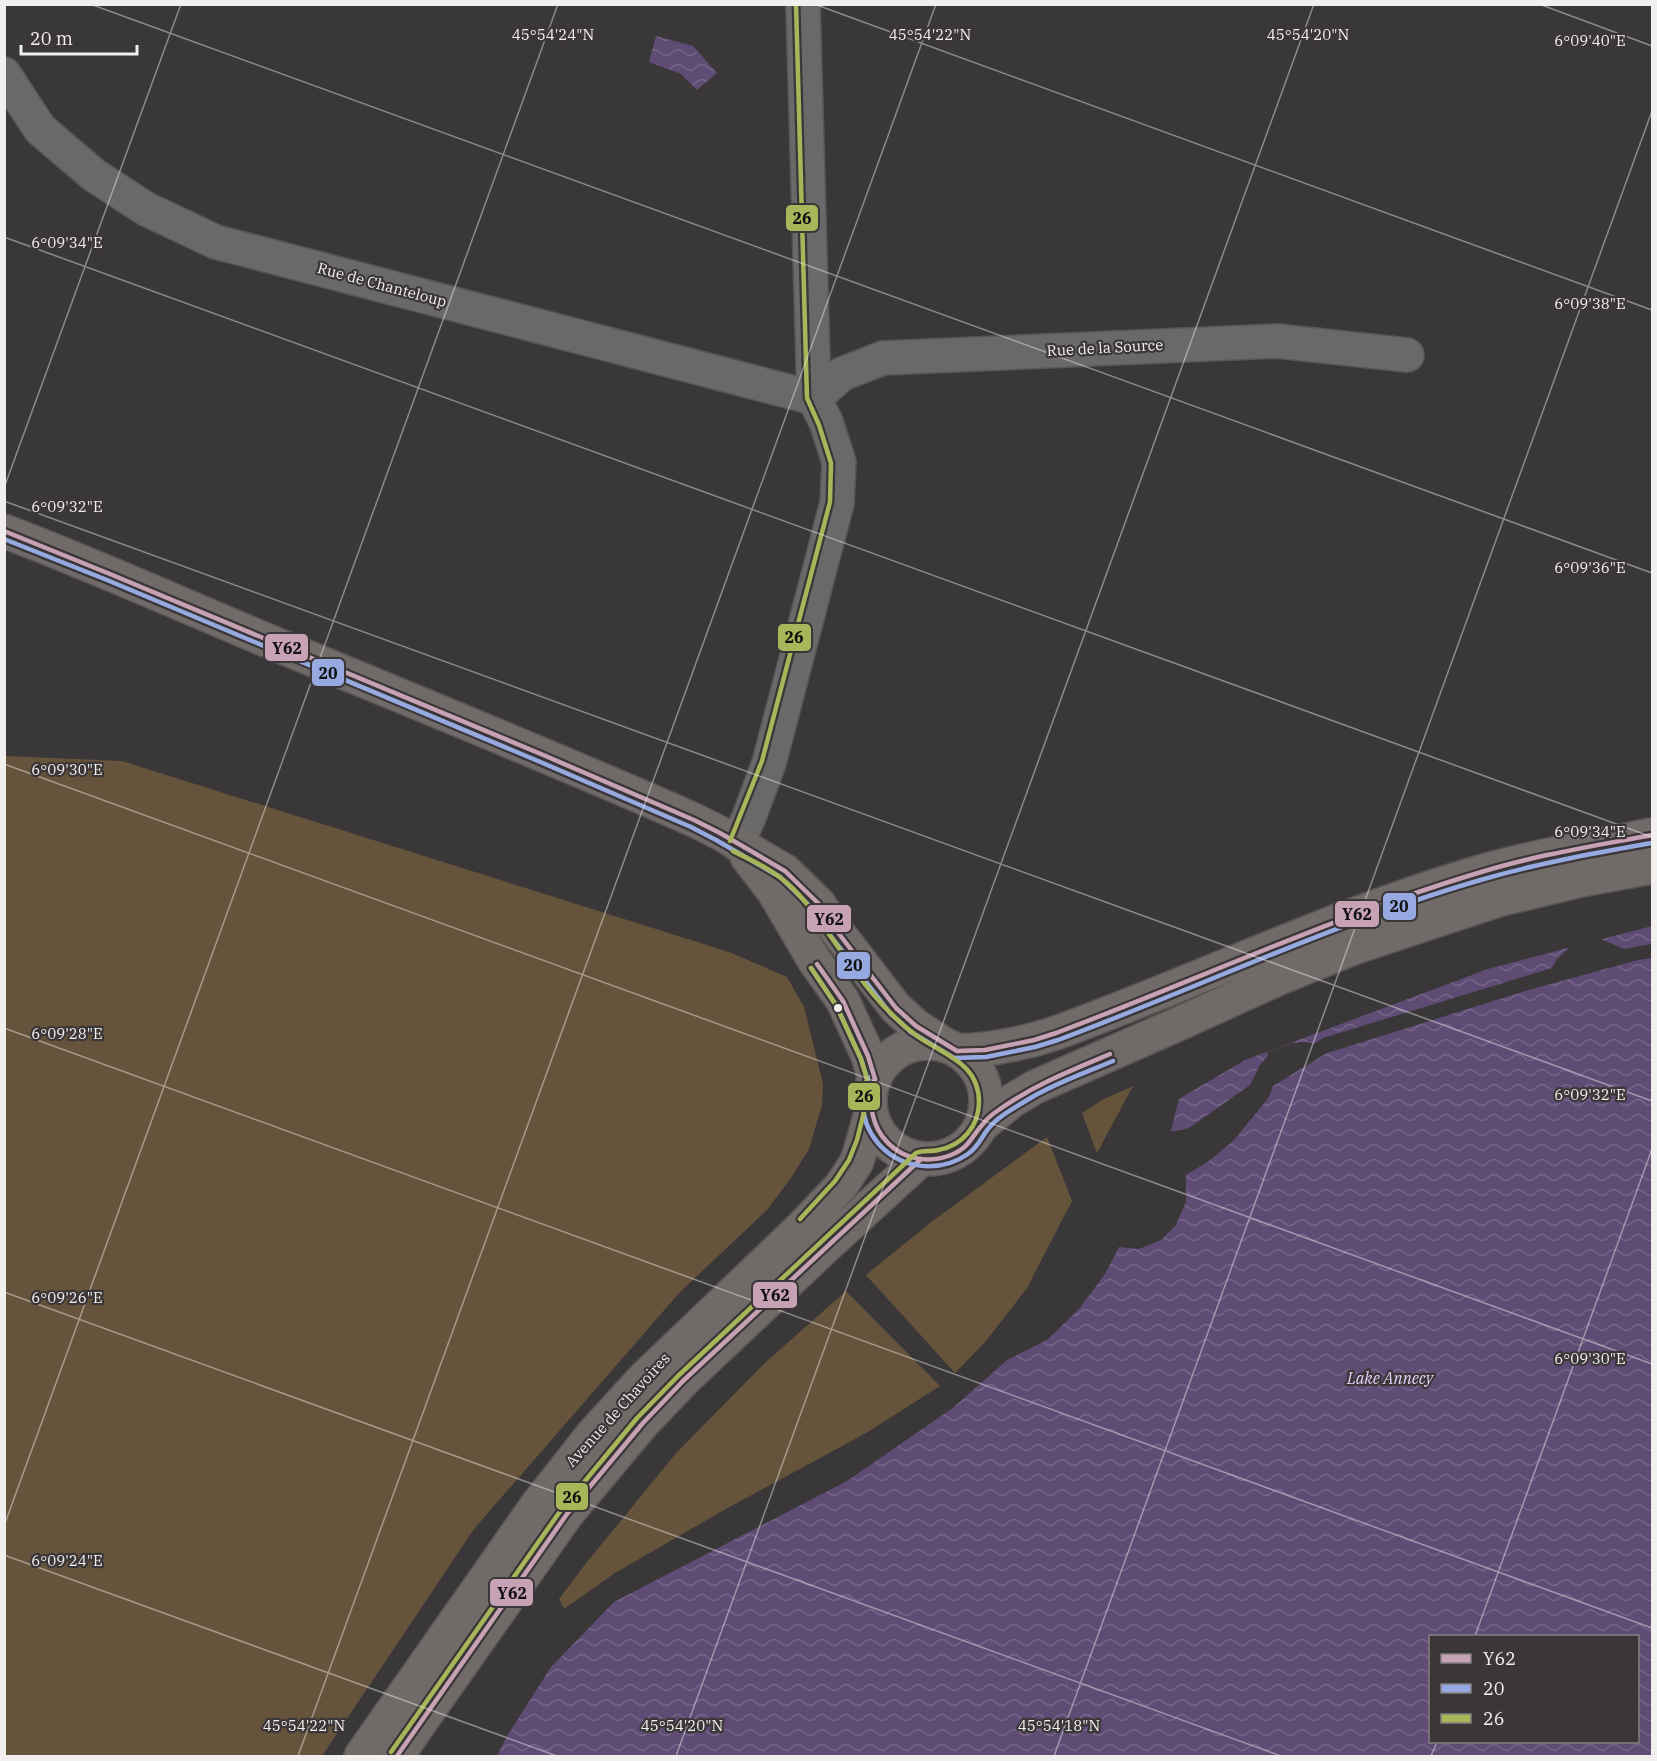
<svg xmlns="http://www.w3.org/2000/svg" width="1657" height="1761" font-family="'IBM Plex Serif',serif">
<defs>
<pattern id="water-waves" width="16" height="10" patternUnits="userSpaceOnUse" patternTransform="scale(1.5)"><rect width="16" height="10" fill="#5f4c74"/><path d="M0 5q4-4 8 0t8 0" fill="none" stroke="#766688"/></pattern>
</defs>
<rect width="100%" height="100%" fill="#3a3738"/>
<g fill="#65543b">
<path d="M5,756L122,761L729,952L787,977L804,1007L823,1084L822,1105L809,1149L791,1178L767,1210L680,1292L474,1529L322,1756H5Z"/>
<path d="M1133,1086L1097,1153L1082,1113L1102,1100Z"/>
<path d="M1047,1137L1072,1201L1027,1288L986,1341L955,1373L866,1275L930,1223Z"/>
<path d="M846,1291L940,1386L868,1432L724,1510L615,1573L564,1609L559,1599L587,1562L677,1452L767,1361Z"/>
</g>
<g fill="url(#water-waves)" fill-rule="evenodd">
<path d="M656,36L693,46L717,73L697,90L681,74L649,62Z"/>
<path d="M1652,926V1756H497L506,1738L551,1667L614,1602L847,1481L954,1407L1007,1360L1047,1340L1079,1309L1105,1274L1119,1247L1139,1249L1161,1240L1176,1225L1186,1202V1175L1169,1138L1179,1099L1245,1060L1488,969ZM1430,1636H1638V1742H1430Z"/>
</g>
<path fill="#3a3738" d="M1601,939L1624,949L1652,944V958L1638,960L1525,991L1327,1053L1273,1086L1269,1097L1234,1140L1209,1161L1186,1175L1169,1138L1170,1132L1189,1128L1250,1085L1260,1065L1268,1056L1267,1052L1292,1043L1306,1042L1314,1044L1323,1038L1552,968L1557,959L1570,947Z"/>
<g fill="none" stroke-linecap="round" stroke-linejoin="round">
<g stroke="#585555" stroke-width="36">
<g id="street">
<path d="M4,74L40,129L94,175L146,209L216,242L814,398L842,374L883,358L1277,341L1407,355"/>
<path d="M737,844L749,817L769,763L837,503L839,462L826,422L814,398L803,4"/>
</g>
</g>
<g stroke="#585555" stroke-width="36">
<g id="secondary">
<path d="M4,531C99,567 191,609 285,648C422,705 559,760 694,820L720,833L785,871L819,904L836,930L896,1008L916,1026L947,1046"/>
<path d="M747,857L774,892L814,960L843,1001L868,1056L875,1079"/>
<circle cx="928" cy="1101" r="58"/>
<path d="M957,1051C991,1050 1023,1044 1056,1033C1198,981 1334,915 1480,872C1536,856 1595,846 1652,835"/>
<path d="M982,1125L1013,1100L1035,1087L1176,1025L1277,979L1353,948L1498,900L1581,880L1652,867"/>
<path d="M361,1756L537,1505L592,1435L642,1380L802,1227L841,1186L856,1163L860,1152L871,1113"/>
<path d="M397,1756L417,1727L567,1514L643,1423L683,1381L823,1249L921,1159"/>
</g>
</g>
<use href="#street" stroke="#6a6969" stroke-width="33"/>
<use href="#secondary" stroke="#706a69" stroke-width="33"/>
<g stroke="#3b3637" stroke-width="9">
<g id="bus-1">
<path d="M4,531L110,574L541,754L694,820L720,833L785,871L819,904L836,930L896,1008L916,1026L957,1051L985,1050L1034,1040L1056,1033C1197,980 1334,916 1478,873C1535,855 1594,846 1652,835"/>
<path d="M817,964L843,1001L868,1056L875,1079"/>
<path d="M875,1079C858,1129 901,1174 951,1155C970,1147 971,1137 983,1124C987,1118 994,1113 1000,1109C1034,1085 1072,1070 1110,1054"/>
<path d="M397,1756L567,1514L643,1423L683,1381L921,1159"/>
</g>
</g>
<g stroke="#3b3637" stroke-width="9">
<g id="bus-2">
<path d="M4,539L107,580L538,761L691,827L716,840L780,877L813,909L830,935L890,1013L911,1032L954,1058L986,1057L1035,1047L1058,1040C1200,987 1338,921 1484,879C1539,863 1596,853 1652,843"/>
<path d="M811,968L836,1005L861,1059L868,1081"/>
<path d="M868,1077C860,1099 861,1122 877,1142C899,1169 939,1174 968,1154C978,1147 981,1138 988,1129C998,1116 1016,1107 1029,1099C1055,1083 1085,1073 1113,1061"/>
</g>
</g>
<g stroke="#3b3637" stroke-width="9">
<g id="bus-3">
<path d="M730,841L762,761L830,502L831,463L819,425L807,398L796,4"/>
<path d="M800,1219L835,1181L849,1160L857,1140L864,1112V1095L867,1079L861,1059L836,1005L811,968"/>
<path d="M391,1752L561,1510L637,1418L678,1376L916,1153C923,1150 931,1152 938,1150C962,1146 979,1126 979,1102C979,1063 944,1055 917,1036C884,1012 859,978 836,944C821,923 807,901 788,884C772,869 752,861 733,851"/>
</g>
</g>
<use href="#bus-1" stroke="#c7a1b4" stroke-width="4.5"/>
<use href="#bus-2" stroke="#96aae1" stroke-width="4.5"/>
<use href="#bus-3" stroke="#a8b65a" stroke-width="4.5"/>
</g>
<path fill="none" stroke="#f2efef" stroke-width="1.5" stroke-opacity="0.45" d="M90,4L1652,573M814,4L1652,310M1539,4L1652,46M4,237L1652,837M4,488L181,4M4,501L1652,1101M4,764L1652,1364M4,1028L1652,1628M4,1292L1281,1756M4,1526L558,4M4,1555L557,1756M1475,1636L1652,1149M298,1756L936,4M676,1756L1314,4M1054,1756L1652,111M1431,1756L1437,1742"/>
<circle fill="#f2efef" stroke="#3b3637" stroke-width="2" cx="838" cy="1008" r="5"/>
<g text-anchor="middle" stroke-width="4.5" stroke-linejoin="round" paint-order="stroke">
<g font-size="15" fill="#f2efef" stroke="#3b3637">
<text transform="translate(382 285) rotate(15)" y="5">Rue de Chanteloup</text>
<text transform="translate(1105 348) rotate(-3)" y="5">Rue de la Source</text>
<text transform="translate(618 1410) rotate(-48)" y="5">Avenue de Chavoires</text>
</g>
<g font-size="16" font-style="italic" fill="#e5d1fc" stroke="#3b3637">
<text x="1390" y="1384">Lake Annecy</text>
</g>
</g>
<g font-size="15" text-anchor="middle" fill="#f2efef" stroke="#3b3637" stroke-width="4.5" stroke-linejoin="round" paint-order="stroke">
<text x="553" y="40">45°54'24"N</text>
<text x="930" y="40">45°54'22"N</text>
<text x="1308" y="40">45°54'20"N</text>
<text x="1590" y="46">6°09'40"E</text>
<text x="67" y="248">6°09'34"E</text>
<text x="1590" y="309">6°09'38"E</text>
<text x="67" y="512">6°09'32"E</text>
<text x="1590" y="573">6°09'36"E</text>
<text x="67" y="775">6°09'30"E</text>
<text x="1590" y="837">6°09'34"E</text>
<text x="67" y="1039">6°09'28"E</text>
<text x="1590" y="1100">6°09'32"E</text>
<text x="67" y="1303">6°09'26"E</text>
<text x="1590" y="1364">6°09'30"E</text>
<text x="67" y="1566">6°09'24"E</text>
<text x="304" y="1731">45°54'22"N</text>
<text x="682" y="1731">45°54'20"N</text>
<text x="1059" y="1731">45°54'18"N</text>
</g>
<g stroke="#3b3637" stroke-width="2">
<rect x="785" y="204" width="34" height="28" rx="6" fill="#a8b65a"/>
<rect x="777" y="623" width="35" height="29" rx="6" fill="#a8b65a"/>
<rect x="264" y="633" width="45" height="29" rx="6" fill="#c7a1b4"/>
<rect x="311" y="658" width="34" height="29" rx="6" fill="#96aae1"/>
<rect x="1382" y="892" width="35" height="29" rx="6" fill="#96aae1"/>
<rect x="1334" y="900" width="46" height="28" rx="6" fill="#c7a1b4"/>
<rect x="806" y="904" width="46" height="29" rx="6" fill="#c7a1b4"/>
<rect x="836" y="951" width="35" height="29" rx="6" fill="#96aae1"/>
<rect x="847" y="1082" width="34" height="29" rx="6" fill="#a8b65a"/>
<rect x="752" y="1281" width="46" height="28" rx="6" fill="#c7a1b4"/>
<rect x="555" y="1482" width="34" height="29" rx="6" fill="#a8b65a"/>
<rect x="489" y="1578" width="45" height="29" rx="6" fill="#c7a1b4"/>
</g>
<g font-size="16" text-anchor="middle" font-weight="bold" fill="#111">
<text x="802" y="224">26</text>
<text x="794" y="643">26</text>
<text x="287" y="654">Y62</text>
<text x="328" y="679">20</text>
<text x="1399" y="912">20</text>
<text x="1357" y="920">Y62</text>
<text x="829" y="925">Y62</text>
<text x="853" y="971">20</text>
<text x="864" y="1102">26</text>
<text x="775" y="1301">Y62</text>
<text x="572" y="1503">26</text>
<text x="512" y="1599">Y62</text>
</g>
<rect width="1657" height="1761" fill="none" stroke="#f2efef" stroke-width="12"/>
<rect x="1429" y="1635" width="210" height="108" fill="#3b3637" stroke="#848081" stroke-width="1.5"/>
<rect x="1441" y="1654" width="30" height="9" fill="#c7a1b4" stroke="#848081" stroke-width="1.5"/>
<text x="1483" y="1665" font-size="18" fill="#f2efef">Y62</text>
<rect x="1441" y="1684" width="30" height="9" fill="#96aae1" stroke="#848081" stroke-width="1.5"/>
<text x="1483" y="1695" font-size="18" fill="#f2efef">20</text>
<rect x="1441" y="1714" width="30" height="9" fill="#a8b65a" stroke="#848081" stroke-width="1.5"/>
<text x="1483" y="1725" font-size="18" fill="#f2efef">26</text>
<path d="M21 45v9h116v-9" fill="none" stroke="#f2efef" stroke-width="3"/>
<text x="30" y="45" font-size="18" fill="#f2efef" stroke="#3b3637" stroke-width="4.5" paint-order="stroke">20 m</text>
</svg>
